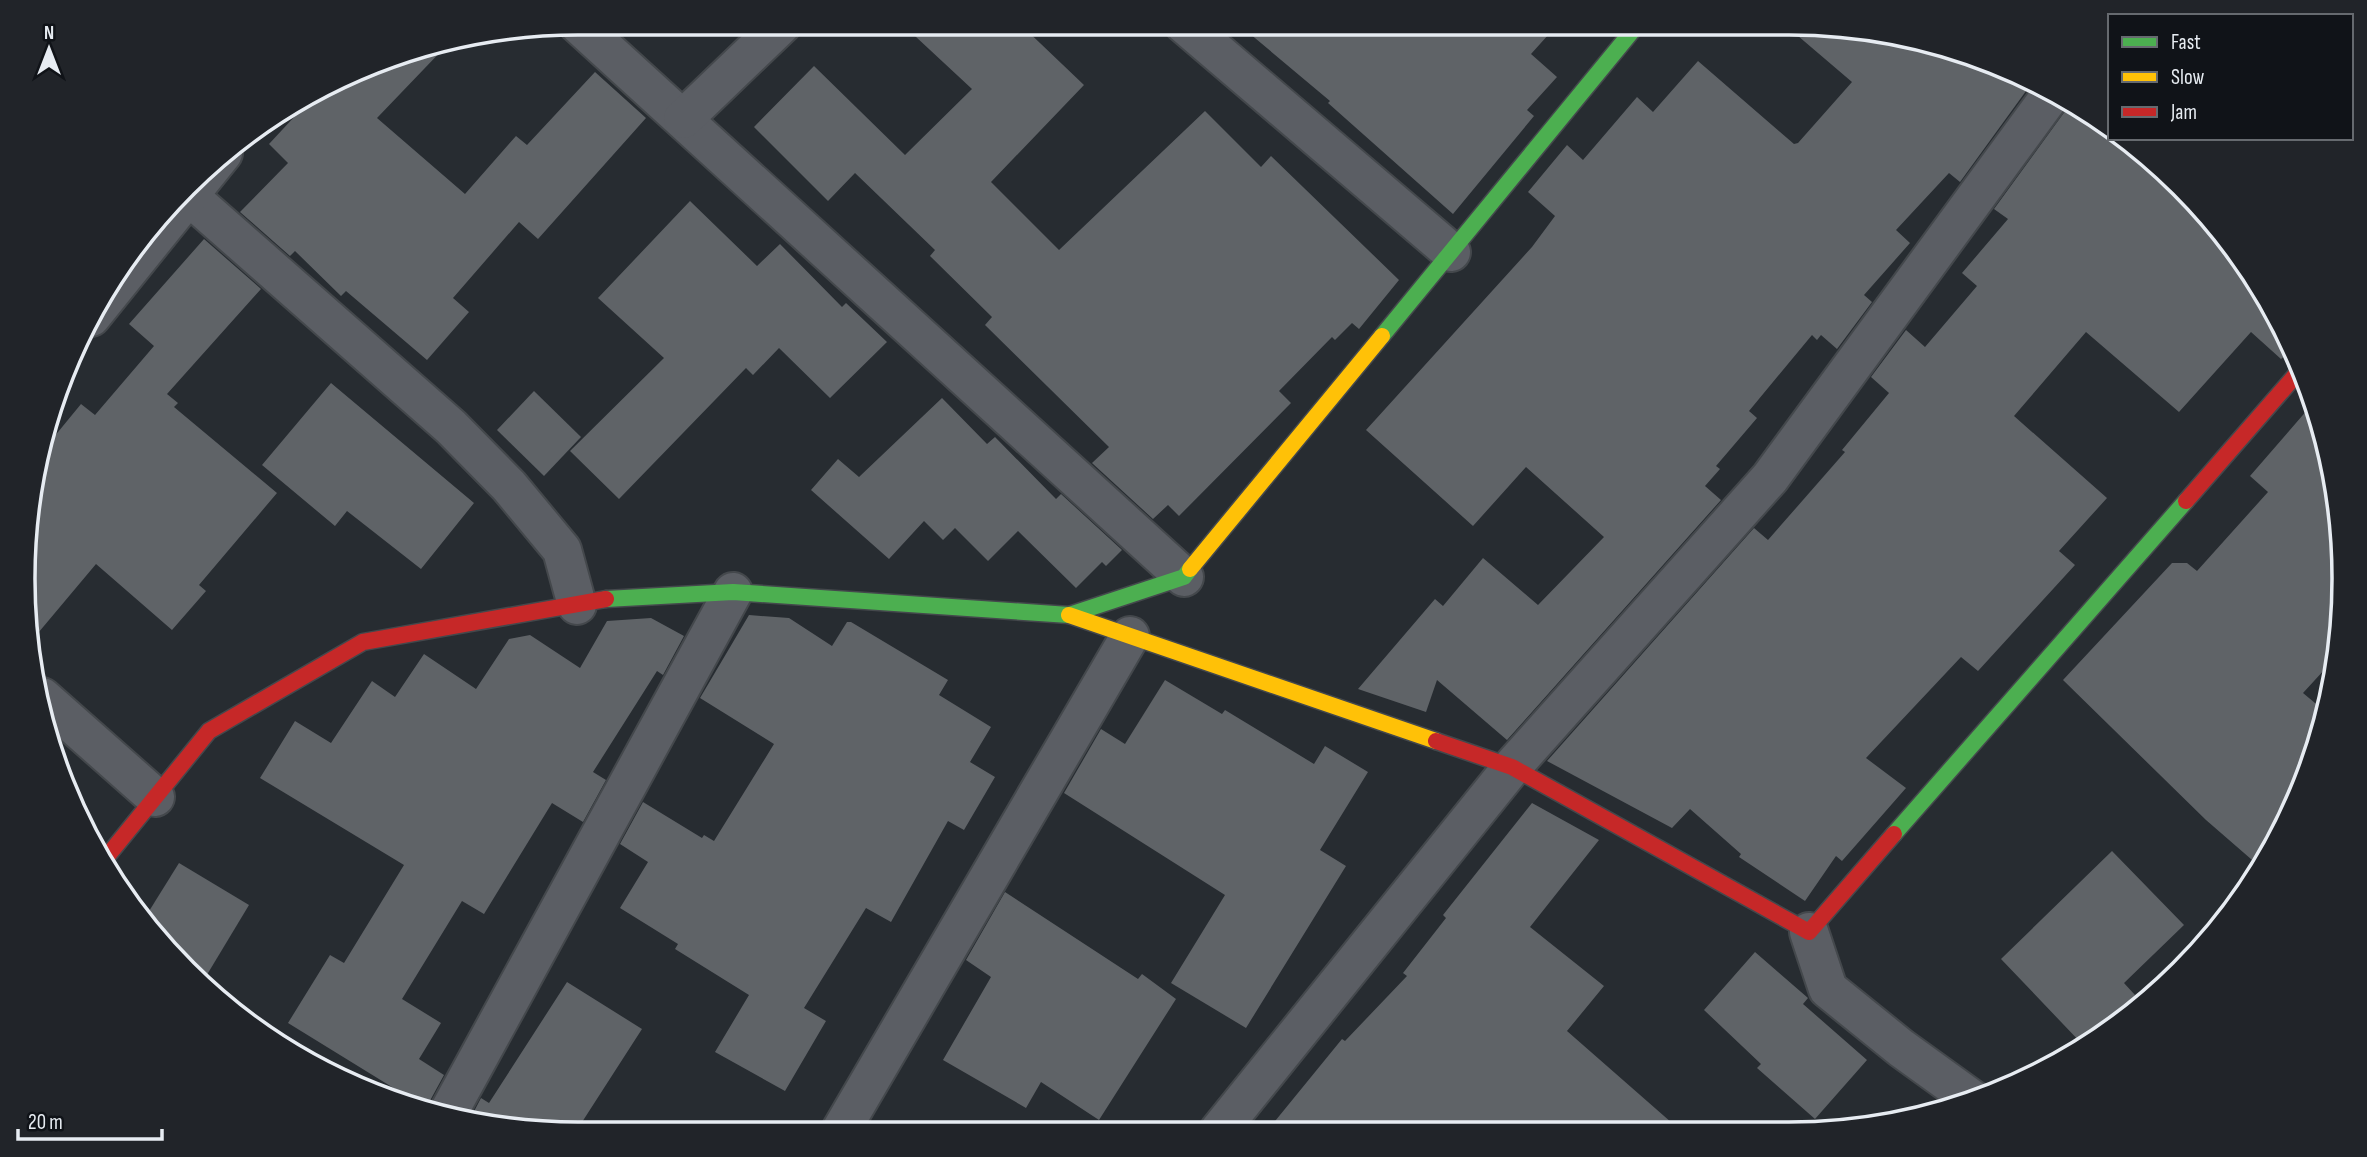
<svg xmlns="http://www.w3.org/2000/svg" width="2367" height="1157" font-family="'Sofia Sans Condensed',sans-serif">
<rect width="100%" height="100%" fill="#272c31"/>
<g fill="#5f6367">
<path d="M901,23H1019L1084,85L991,182L1059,250L1205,111L1261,167L1271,156L1399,280L1359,329L1352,323L1335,340L1332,337L1279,391L1291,403L1179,516L1168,505L1153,519L1092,463L1109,447L985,325L992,317L930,256L935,250L855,173L828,201L754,127L814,66L905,155L972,89Z"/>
<path d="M1237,23L1558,24L1531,54L1557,77L1527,110L1534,116L1453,214L1328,103L1330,101Z"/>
<path d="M1784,24H1824L1932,42L2034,80L1960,182L1949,173L1896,230L1910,243L1864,295L1872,302L1837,349L1821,335L1817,340L1812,335L1749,411L1757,418L1716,466L1720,469L1705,486L1721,500L1507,740L1437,680L1426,712L1358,689L1435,599L1443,606L1483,558L1538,605L1604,537L1526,467L1473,526L1366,430L1532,247L1555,216L1528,192L1567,145L1583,160L1637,97L1653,112L1698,61L1794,144L1798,143L1852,82Z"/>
<path d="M447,45L377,118L465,194L516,136L527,145L595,72L646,118L538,239L519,222L453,298L469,312L427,360L346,291L341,296L295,251L290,256L240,212L288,163L269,144L309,101L399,52Z"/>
<path d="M2071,103L2110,127V138H2127L2206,212L2270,300L2292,350L2281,359L2251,332L2179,412L2086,332L2014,416L2107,498L2059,551L2075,565L1978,671L1961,657L1866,758L1906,788L1842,861L1836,856L1805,901L1739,857L1741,854L1690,809L1672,828L1547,761L1754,528L1768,540L1845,452L1842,450L1889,393L1871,377L1906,330L1925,347L1977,286L1962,273L2008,219L1994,209Z"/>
<path d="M690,201L757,266L780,244L842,307L846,303L887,342L830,398L779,348L753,375L746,368L619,499L570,451L664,358L598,298Z"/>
<path d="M204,239L261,289L167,394L178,403L174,407L277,493L199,585L206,591L172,630L96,564L28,645L34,470L40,454L81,404L95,415L154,346L129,324Z"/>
<path d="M331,383L474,503L421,569L347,511L335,526L262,465Z"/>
<path d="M534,391L581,437L544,476L497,430Z"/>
<path d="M942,398L987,444L995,437L1056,499L1061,494L1122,550L1106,566L1102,562L1076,588L1018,531L988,561L955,528L943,540L924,521L889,559L811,490L838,459L859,477Z"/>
<path d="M2315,401L2339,506L2343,614L2336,657L2303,693L2327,713L2325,722L2287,824L2259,866L2206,820L2063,680L2172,563H2187L2197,571L2268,492L2250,476Z"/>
<path d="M749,615L789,618L832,646L847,622H851L948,680L939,695L991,727L970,762L995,777L964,830L948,821L891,922L866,908L804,1008L826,1021L785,1091L715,1052L749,995L675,949L678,944L620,908L648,862L620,844L643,802L702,838L704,835L714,841L774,744L700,698Z"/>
<path d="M651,618L684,636L663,675L657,671L593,772L606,780L583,822L552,803L484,914L462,901L402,999L441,1023L419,1059L444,1075L426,1108L288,1023L330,955L344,963L404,865L260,778L295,721L331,743L372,681L395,697L424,654L476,689L509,639L530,635L580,668L607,621Z"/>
<path d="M1165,680L1222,714L1225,710L1314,764L1325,746L1368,772L1320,850L1346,866L1246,1028L1171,983L1225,895L1064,793L1101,729L1125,744Z"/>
<path d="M1532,803L1599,840L1530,927L1604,986L1567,1031L1680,1130L1267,1131L1342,1039L1345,1041L1407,976L1403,973L1446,918L1443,915Z"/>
<path d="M2112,851L2184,925L2124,983L2135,995L2083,1045L2001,959Z"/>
<path d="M179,863L249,905L202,983L185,971L146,916Z"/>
<path d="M1005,892L1138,979L1142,974L1176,999L1099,1120L1041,1082L1026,1108L943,1060L991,977L966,960Z"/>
<path d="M1755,952L1808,998L1803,1004L1867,1060L1815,1119L1757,1068L1761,1064L1704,1010Z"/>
<path d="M567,982L642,1029L575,1133H543L469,1121L481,1098L489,1103Z"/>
</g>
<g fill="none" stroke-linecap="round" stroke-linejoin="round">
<g stroke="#44484c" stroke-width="42">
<g id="street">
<path d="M577,23L1184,577"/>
<path d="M1183,23L1451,252"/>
<path d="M683,119L783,23"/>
<path d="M183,191L451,427L509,486L562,550L577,605"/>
<path d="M91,317L223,153"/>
<path d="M42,697L155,797"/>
<path d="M1809,932L1828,989L1901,1048L1973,1100"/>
<path d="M446,1117L733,592"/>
<path d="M1219,1131L1512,767L1770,478L2053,92"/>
<path d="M840,1132L1130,636"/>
</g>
</g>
<g stroke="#44484c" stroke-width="19">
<g id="fast">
<path d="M1382,336L1638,24"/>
<path d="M606,599L733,592L1069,615L1184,577L1190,569"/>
<path d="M1894,834L2186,501"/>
</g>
</g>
<g stroke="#44484c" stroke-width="19">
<g id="slow">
<path d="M1190,569L1382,336"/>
<path d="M1069,615L1436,741"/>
</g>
</g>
<g stroke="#44484c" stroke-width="19">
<g id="jam">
<path d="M2186,501L2301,369"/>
<path d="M1436,741L1512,767L1809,932L1894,834"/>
<path d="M105,859L209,731L363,642L606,599"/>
</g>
</g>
<use href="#street" stroke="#5b5e64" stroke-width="38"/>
<use href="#fast" stroke="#4caf50" stroke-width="16"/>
<use href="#slow" stroke="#ffc107" stroke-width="16"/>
<use href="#jam" stroke="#c62828" stroke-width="16"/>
</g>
<path d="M0 0H2367V1157H0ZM578 35H1789A543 543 0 0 1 2332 578V579A543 543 0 0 1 1789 1122H578A543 543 0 0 1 35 579V578A543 543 0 0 1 578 35Z" fill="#212429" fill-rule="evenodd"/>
<path fill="none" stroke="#e7ecf2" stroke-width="3.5" d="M578 35H1789A543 543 0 0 1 2332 578V579A543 543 0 0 1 1789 1122H578A543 543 0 0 1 35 579V578A543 543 0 0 1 578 35Z"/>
<rect x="2108" y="14" width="245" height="126" fill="#101318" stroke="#666a6f" stroke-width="2"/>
<rect x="2122" y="37" width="35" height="10" fill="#4caf50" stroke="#666a6f" stroke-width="2"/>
<text x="2171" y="49" font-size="21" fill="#e7ecf2">Fast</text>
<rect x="2122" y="72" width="35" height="10" fill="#ffc107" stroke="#666a6f" stroke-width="2"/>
<text x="2171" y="84" font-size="21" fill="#e7ecf2">Slow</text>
<rect x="2122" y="107" width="35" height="10" fill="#c62828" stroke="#666a6f" stroke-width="2"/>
<text x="2171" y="119" font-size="21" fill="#e7ecf2">Jam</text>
<g transform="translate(49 49)" stroke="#101318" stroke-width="5" paint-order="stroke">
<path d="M0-5L12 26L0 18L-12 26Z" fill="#e7ecf2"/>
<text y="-10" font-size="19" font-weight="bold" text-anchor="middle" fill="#e7ecf2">N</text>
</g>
<path d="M18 1129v10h144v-10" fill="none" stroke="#e7ecf2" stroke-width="3.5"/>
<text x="28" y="1129" font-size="21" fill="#e7ecf2" stroke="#101318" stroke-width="5" paint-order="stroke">20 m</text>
</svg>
